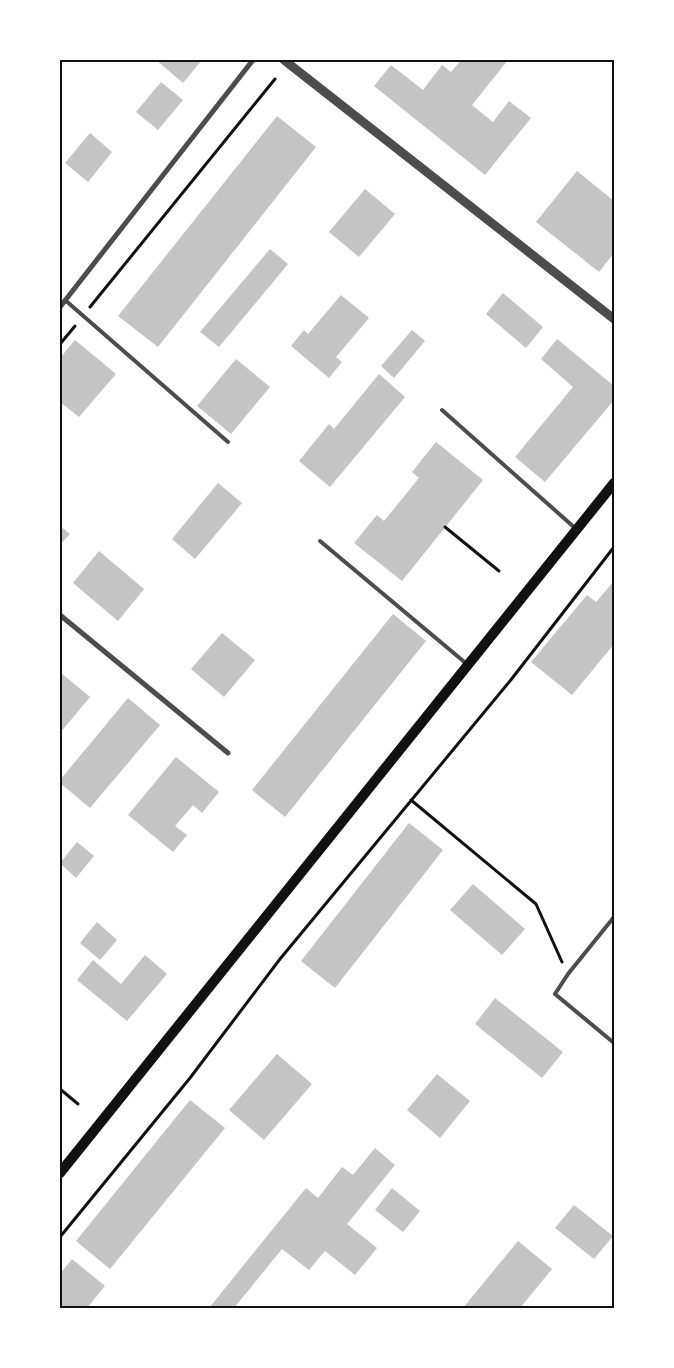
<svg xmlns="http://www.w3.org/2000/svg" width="674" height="1368" font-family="'Source Sans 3',sans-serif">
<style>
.building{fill:#c4c4c4}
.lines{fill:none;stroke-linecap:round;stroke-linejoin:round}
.path{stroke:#111;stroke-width:3}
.service{stroke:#4c4c4c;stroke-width:4}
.minor{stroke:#4c4c4c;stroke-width:5}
.tertiary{stroke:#4c4c4c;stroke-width:9}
.secondary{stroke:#111;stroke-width:10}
.neatline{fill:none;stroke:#111;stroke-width:2}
</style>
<rect width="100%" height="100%" fill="#fff"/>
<g class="building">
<path d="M156 60H202L183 83Z"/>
<path d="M461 60H508L472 105 493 122 509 101 531 118 485 175 374 86 391 65 423 90 442 65 451 72Z"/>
<path d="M161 82 183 100 158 130 136 112Z"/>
<path d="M277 116 316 147 158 347 118 316Z"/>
<path d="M90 133 112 152 88 182 65 163Z"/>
<path d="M577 171 614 201V253L599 272 536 222Z"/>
<path d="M365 189 395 214 359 257 329 232Z"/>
<path d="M270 249 288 264 219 347 200 332Z"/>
<path d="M503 293 543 327 526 348 486 314Z"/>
<path d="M341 295 369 318 336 357 342 362 329 378 291 346 304 330 308 334Z"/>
<path d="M412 330 425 341 394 378 381 366Z"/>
<path d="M557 339 614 386V400L545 482 515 457 573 387 541 359Z"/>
<path d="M75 340 116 374 79 417 60 402V358Z"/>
<path d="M236 359 270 387 231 434 197 406Z"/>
<path d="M379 374 405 397 330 487 299 461 329 424 334 429Z"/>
<path d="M436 442 483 480 402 581 354 543 377 515 384 521 419 478 412 472Z"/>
<path d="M218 483 242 503 195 559 172 539Z"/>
<path d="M60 526 70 534 60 545Z"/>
<path d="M99 551 144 589 118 621 73 583Z"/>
<path d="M614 581V644L572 695 531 662 587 595 596 602Z"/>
<path d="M393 614 426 641 285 817 252 790Z"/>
<path d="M222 633 255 660 224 697 191 669Z"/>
<path d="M60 672 90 697 60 733Z"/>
<path d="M128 698 160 725 90 808 60 783V780Z"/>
<path d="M176 757 219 792 202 813 193 805 175 826 187 835 173 852 128 815Z"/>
<path d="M409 823 443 850 335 988 301 961Z"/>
<path d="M77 842 94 856 76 878 60 863Z"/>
<path d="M473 884 525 929 502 955 450 910Z"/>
<path d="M97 922 117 940 100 960 80 943Z"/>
<path d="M145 955 167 974 127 1021 77 980 93 960 121 984Z"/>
<path d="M495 998 563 1052 542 1078 475 1024Z"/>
<path d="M277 1054 312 1084 264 1140 229 1110Z"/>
<path d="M437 1074 470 1101 440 1138 407 1110Z"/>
<path d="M190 1100 225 1128 110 1269 76 1241Z"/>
<path d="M375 1148 395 1165 347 1224 377 1248 355 1275 325 1251 309 1270 282 1249 234 1308H209L306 1188 318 1198 342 1167 353 1175Z"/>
<path d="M392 1188 420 1211 403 1232 375 1210Z"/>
<path d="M574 1205 613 1236 594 1259 555 1228Z"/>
<path d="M518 1241 552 1269 520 1308H463Z"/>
<path d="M72 1259 105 1286 87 1308H60V1274Z"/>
</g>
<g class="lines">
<g class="path">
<path d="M90 307 275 79"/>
<path d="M60 344 75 326"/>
<path d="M445 527 499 571"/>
<path d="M411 800 536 904 562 962"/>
<path d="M60 1089 78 1104"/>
<path d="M60 1237 190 1078 280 959 510 681 614 547"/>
</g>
<g class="service">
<path d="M65 300 228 442"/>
<path d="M442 410 575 528"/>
<path d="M320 541 468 665"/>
<path d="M614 917 568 974 555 994 614 1043"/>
</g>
<g class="minor">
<path d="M60 307 253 60"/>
<path d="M60 615 228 753"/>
</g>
<path class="tertiary" d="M284 60 614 319"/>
<path class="secondary" d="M60 1173 614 483"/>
</g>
<rect width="674" height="1368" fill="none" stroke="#ffffff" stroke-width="122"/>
<rect x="61" y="61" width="552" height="1246" class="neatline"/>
</svg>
